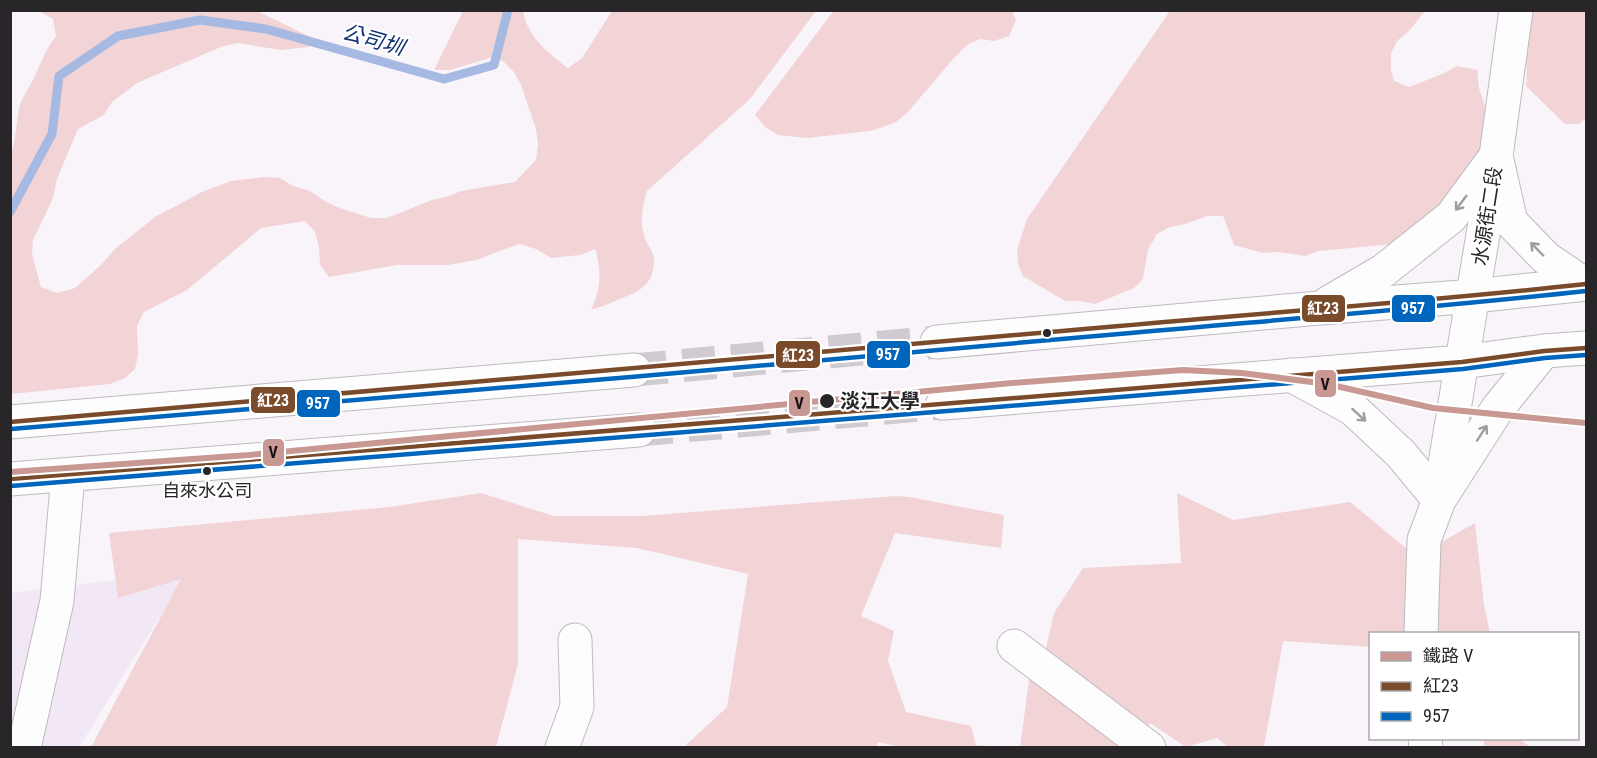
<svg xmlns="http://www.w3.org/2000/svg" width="1597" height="758" font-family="'Roboto Condensed','Noto Sans TC',sans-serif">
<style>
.built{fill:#f2e7f4}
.green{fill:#f2d4d7}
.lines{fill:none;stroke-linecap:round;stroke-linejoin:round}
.stream{stroke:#a5b9e2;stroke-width:9}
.primary-tunnel{stroke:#cfcbd0;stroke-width:33;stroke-dasharray:33 16;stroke-linecap:butt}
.street-casing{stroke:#bebabf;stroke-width:35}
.primary-casing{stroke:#bebabf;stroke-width:35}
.street{stroke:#fefdfe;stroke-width:33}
.primary{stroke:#fefdfe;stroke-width:33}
.bus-1-casing{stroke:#fff;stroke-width:9}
.bus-2-casing{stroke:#fff;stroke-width:9}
.bus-1{stroke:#7a4b2a;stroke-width:4.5}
.bus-2{stroke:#0065bd;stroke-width:4.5}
.rail-1-casing{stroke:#fff;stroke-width:10}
.rail-1{stroke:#c99892;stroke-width:6}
.oneway{stroke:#9e9c9f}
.bus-dot{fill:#29262a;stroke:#fff;stroke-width:2}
.labels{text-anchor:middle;stroke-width:4.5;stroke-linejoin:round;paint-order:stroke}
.bus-label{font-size:18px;fill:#29262a;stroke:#fff}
.street-label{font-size:20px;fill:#29262a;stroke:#fff}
.stop-label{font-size:20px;font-weight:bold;fill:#29262a;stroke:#fff;text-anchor:start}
.water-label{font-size:21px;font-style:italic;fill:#103173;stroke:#fff}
.line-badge{stroke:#fff;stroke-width:2}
.badge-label{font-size:16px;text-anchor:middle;font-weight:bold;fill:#fff}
.pale-badge-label{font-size:16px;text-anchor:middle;font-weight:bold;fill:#111}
</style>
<rect width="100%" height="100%" fill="#f9f4fa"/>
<path class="built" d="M188 571 79 747H11L10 593Z"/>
<g class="green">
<path d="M235 10 259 12 321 42 308 47 281 50 237 43 221 47 137 83 112 102 104 115 78 129 57 179 53 198 33 240 32 254 41 287 57 293 75 288 102 264 115 249 155 217 202 192 231 181 263 177 280 178 293 186 310 191 323 200 337 207 371 218H387L432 200 446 197 461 191 515 182 536 160 538 144 536 129 521 85 514 72 503 61 490 58 450 70H434L463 11H523C527 36 548 53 568 68L582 58 612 11H816L750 99 647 191C642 208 639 224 646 241 649 247 653 252 654 258 655 283 642 290 622 298 611 303 602 307 591 310 601 289 602 271 595 249L580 255 551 258 536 249 519 244 476 260 448 265H397L329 277 320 265 319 247 315 232 305 221 261 228 187 290 144 312 137 326 138 355 135 369 125 378 110 384 11 394V155C16 139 16 124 19 108 22 97 29 88 34 78 41 62 46 49 56 36L53 19 39 11Z"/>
<path d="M836 10 1012 11 1016 20 1009 36 994 41 980 39 967 45 954 58 907 113 896 122 883 127 870 131 807 138 778 135 765 127 755 115 832 13Z"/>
<path d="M1170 11H1425L1409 31 1397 41 1391 53V69L1394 81 1409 87 1442 74 1457 66 1477 70 1479 88 1493 130 1489 145 1448 192 1438 209 1404 243 1319 251 1305 256 1277 252 1263 253 1234 245 1223 216H1208L1185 224 1170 227 1157 234 1148 249 1143 279 1134 288 1095 304 1080 301H1065L1023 276 1018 264 1017 250 1027 219Z"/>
<path d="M1508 11H1586V118L1579 124H1565L1526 86 1527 69Z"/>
<path d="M481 493 554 516H642L896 496 909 497 1004 515 1001 548 895 533 861 616 894 631 888 661 906 712 971 726 976 745 999 747 905 748 878 742 876 748 684 747 727 707 748 574 637 548 518 539V664L496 747H91L181 579 118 598 109 533 389 507Z"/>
<path d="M1177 493 1233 520 1350 502 1407 549 1436 545 1475 523 1484 605 1490 633 1370 634V647L1283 641 1264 747H1228L1217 738 1186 747 1150 723 1138 747 1020 748 1030 672 1046 648 1054 613 1083 568 1181 563Z"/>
<path d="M1483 739H1520L1530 747H1485Z"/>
</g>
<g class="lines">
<path class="stream" d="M10 212 52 134 59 76 118 36 200 20 266 29 444 79 494 65 508 10"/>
<g class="primary-tunnel">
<path d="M634 370 937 342"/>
<path d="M639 430 943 403"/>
</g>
<g class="street-casing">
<g id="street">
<path d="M1421 634 1424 540 1439 500 1496 156 1516 10"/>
<path d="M1014 646 1149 748"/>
<path d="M1425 738 1426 748"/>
<path d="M24 748 57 601 68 475"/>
<path d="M562 748 577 707 575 640"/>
</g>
</g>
<g class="primary-casing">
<g id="primary">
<path d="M1496 156 1511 222 1546 258 1584 284"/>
<path d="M1328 303 1383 271 1451 217 1496 156"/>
<path d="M937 342 1320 308 1474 296 1586 284"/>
<path d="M1291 375 1353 409 1401 454 1439 500 1498 408 1544 351"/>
<path d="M943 403 1462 362 1544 351 1586 348"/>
<path d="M10 422 634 370"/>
<path d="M10 479 639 430"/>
</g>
</g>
<use href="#street" class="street"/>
<use href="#primary" class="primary"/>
<g class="bus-1-casing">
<g id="bus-1">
<path d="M10 422C380 391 750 360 1119 326 1275 312 1431 301 1586 284"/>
<path d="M10 479C494 441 978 400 1462 362L1544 351 1586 348"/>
</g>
</g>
<g class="bus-2-casing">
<g id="bus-2">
<path d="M11 429C380 399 750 367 1119 334 1275 320 1431 308 1586 291"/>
<path d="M11 486C495 449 979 408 1463 369L1545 358 1586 355"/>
</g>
</g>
<use href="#bus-1" class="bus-1"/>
<use href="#bus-2" class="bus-2"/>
<g class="rail-1-casing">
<path id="rail-1" d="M10 472 249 455 1012 383 1183 370 1242 373 1327 384 1433 408 1586 423"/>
</g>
<use href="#rail-1" class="rail-1"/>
</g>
<defs><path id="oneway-shaft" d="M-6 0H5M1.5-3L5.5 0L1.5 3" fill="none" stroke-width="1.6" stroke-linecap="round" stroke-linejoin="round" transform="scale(1.5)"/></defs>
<g class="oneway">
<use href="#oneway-shaft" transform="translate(1461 203) rotate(127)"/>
<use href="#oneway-shaft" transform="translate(1537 249) rotate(-134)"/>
<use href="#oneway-shaft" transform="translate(1359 415) rotate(42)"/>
<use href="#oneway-shaft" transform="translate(1482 433) rotate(-57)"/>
</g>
<g class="bus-dot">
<circle cx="1047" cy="333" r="5"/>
<circle cx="827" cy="401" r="8"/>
<circle cx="207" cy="471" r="5"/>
</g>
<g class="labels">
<g class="bus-label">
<text x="207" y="497">自來水公司</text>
</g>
<g class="street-label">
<text transform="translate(1487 216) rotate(-81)" y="7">水源街二段</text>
</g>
<g class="stop-label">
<text x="840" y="408">淡江大學</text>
</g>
<g class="water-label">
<text transform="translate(373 40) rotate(16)" y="7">公司圳</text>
</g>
</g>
<g class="line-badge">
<rect x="1391" y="294" width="45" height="29" rx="6" fill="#0065bd"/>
<rect x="1301" y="294" width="45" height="29" rx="6" fill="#7a4b2a"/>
<rect x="866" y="340" width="45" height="29" rx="6" fill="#0065bd"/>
<rect x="775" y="340" width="46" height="29" rx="6" fill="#7a4b2a"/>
<rect x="1314" y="369" width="23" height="29" rx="6" fill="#c99892"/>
<rect x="250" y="386" width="46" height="28" rx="6" fill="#7a4b2a"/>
<rect x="788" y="389" width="23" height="28" rx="6" fill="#c99892"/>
<rect x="296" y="389" width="45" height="29" rx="6" fill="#0065bd"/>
<rect x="262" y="438" width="23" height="29" rx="6" fill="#c99892"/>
</g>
<g class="badge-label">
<text x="1413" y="314">957</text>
<text x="1323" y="314">紅23</text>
<text x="888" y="360">957</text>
<text x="798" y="361">紅23</text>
<text x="273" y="406">紅23</text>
<text x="318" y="409">957</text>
</g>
<g class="pale-badge-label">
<text x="1325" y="390">V</text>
<text x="799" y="409">V</text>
<text x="273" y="458">V</text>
</g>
<rect width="1597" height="758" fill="none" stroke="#29262a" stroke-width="24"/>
<rect x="1369" y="632" width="210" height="108" fill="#ffffff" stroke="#a9a8aa" stroke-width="1.5"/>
<rect x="1381" y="652" width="30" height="9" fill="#c99892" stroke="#a9a8aa" stroke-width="1.5"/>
<text x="1423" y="662" font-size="18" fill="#29262a">鐵路 V</text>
<rect x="1381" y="682" width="30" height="9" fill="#7a4b2a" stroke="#a9a8aa" stroke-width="1.5"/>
<text x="1423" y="692" font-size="18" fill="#29262a">紅23</text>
<rect x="1381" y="712" width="30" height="9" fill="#0065bd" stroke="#a9a8aa" stroke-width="1.5"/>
<text x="1423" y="722" font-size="18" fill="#29262a">957</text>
</svg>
